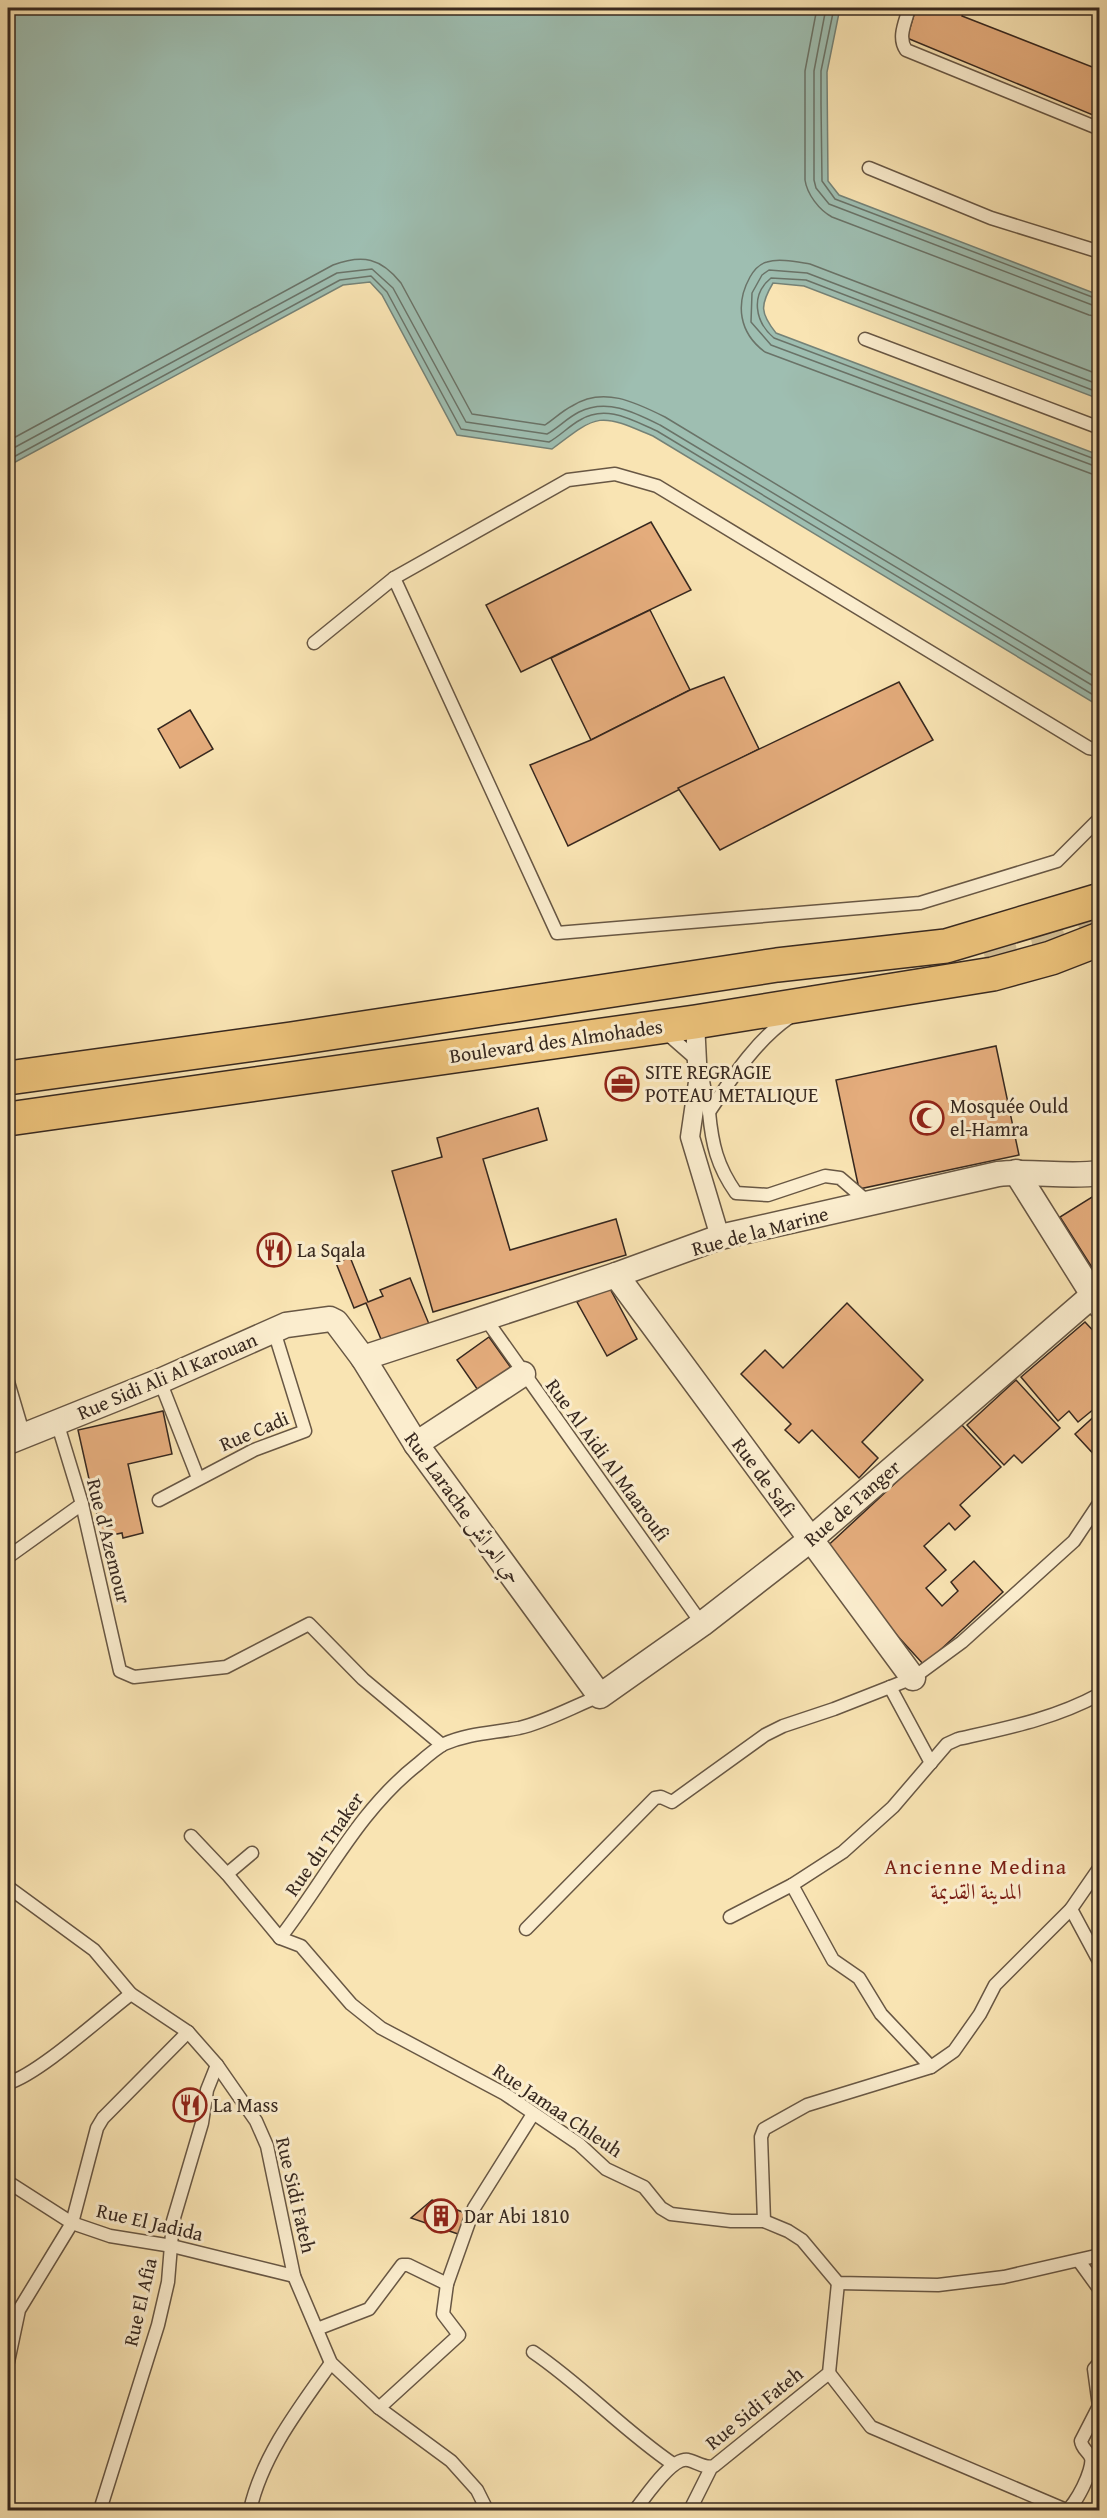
<svg xmlns="http://www.w3.org/2000/svg" width="1107" height="2518" font-family="'Gentium Book Plus',Amiri,serif">
<style>
.water{fill:#9ebeb1;stroke:#758277;stroke-width:1.5}
.lines{fill:none;stroke-linecap:round;stroke-linejoin:round}
.shore{stroke:#6a7368;stroke-width:1.5}
.building{fill:#e4ac7c;stroke:#37281f;stroke-width:1.5}
.trunk-tunnel{stroke:#d2be95;stroke-width:33;stroke-dasharray:33 16;stroke-linecap:butt}
.service-casing{stroke:#685744;stroke-width:15}
.pedestrian-casing{stroke:#685744;stroke-width:21}
.minor-casing{stroke:#685744;stroke-width:27}
.primary-casing{stroke:#37281f;stroke-width:36}
.service{stroke:#fbedce;stroke-width:12}
.pedestrian{stroke:#fbedce;stroke-width:18}
.minor{stroke:#fbedce;stroke-width:24}
.primary{stroke:#ecc27a;stroke-width:33}
.labels{text-anchor:middle;stroke-width:6;stroke-linejoin:round;paint-order:stroke}
.street-label{font-size:20px;fill:#37281f;stroke:#fbedce}
.poi-label{font-size:20px;fill:#37281f;stroke:#fbedce;text-anchor:start}
.quarter-label{font-size:22px;letter-spacing:1.5px;fill:#7a1f14;stroke:#fbedce}
</style>
<rect width="100%" height="100%" fill="#f9e4b3"/>
<filter id="stains"><feTurbulence type="fractalNoise" baseFrequency=".00333" numOctaves="4"/><feColorMatrix values="0 0 0 0 .2 0 0 0 0 .09 0 0 0 0 .02 0 0 0 .5 -.17"/></filter>
<radialGradient id="worn" r=".72"><stop offset=".6" stop-color="#630" stop-opacity="0"/><stop offset="1" stop-color="#630" stop-opacity=".3"/></radialGradient>
<path class="water" d="M8 8H840L827 72 828 181 839 195 1099 295V399L804 286 773 283C760 305 760 313 776 333L1099 455V706L653 436C599 413 599 413 552 449L457 435 382 295 370 282 343 285 8 466Z"/>
<g class="lines">
<g class="shore">
<path d="M817 8 805 71V180C807 194 819 210 832 217L1089 315 1100 317"/>
<path d="M826 8 814 71V180L816 188 829 204 1100 308"/>
<path d="M834 8 821 71V104L822 181 835 199 1100 300"/>
<path d="M1100 375 810 264C797 262 779 258 767 262 759 264 754 270 750 277 735 304 739 333 765 352L1100 477"/>
<path d="M1100 385 807 273 769 270 762 275 752 293 751 322 771 345 1100 468"/>
<path d="M1100 393 806 280 771 278C750 295 755 322 774 338L1100 461"/>
<path d="M8 441 333 265C363 254 381 258 401 283L472 414 545 425C554 419 562 411 572 406 603 386 635 402 665 417L1100 680"/>
<path d="M8 451 337 273 372 269 393 288 466 422 547 434C558 428 567 418 579 412 607 398 634 412 660 425L1100 690"/>
<path d="M8 460 340 280 371 276 387 292 461 429 549 442C560 436 569 426 580 420 606 404 632 420 657 431L1100 699"/>
</g>
</g>
<g class="building">
<path d="M916 8H964L962 16 1100 70V118L907 38Z"/>
<path d="M651 522 691 590 521 672 486 605Z"/>
<path d="M650 610 690 690 591 740 551 658Z"/>
<path d="M724 677 759 749 568 846 530 765 591 740 690 690Z"/>
<path d="M899 682 933 740 720 850 678 788Z"/>
<path d="M190 710 213 749 180 768 158 729Z"/>
<path d="M996 1046 1019 1155 859 1189 836 1080Z"/>
<path d="M538 1108 547 1140 483 1159 510 1250 616 1219 626 1255 433 1312 392 1171 442 1157 437 1138Z"/>
<path d="M1100 1192V1280L1060 1217Z"/>
<path d="M350 1257 368 1302 383 1296 380 1290 410 1278 429 1324 383 1344 366 1303 354 1308 336 1263Z"/>
<path d="M608 1285 637 1339 607 1356 577 1302Z"/>
<path d="M847 1303 923 1380 862 1442 878 1458 859 1478 812 1430 799 1443 785 1430 791 1424 741 1374 765 1350 783 1368Z"/>
<path d="M1085 1322 1100 1338V1404L1078 1422 1069 1411 1058 1421 1021 1377Z"/>
<path d="M489 1337 514 1372 482 1396 457 1360Z"/>
<path d="M1016 1380 1060 1428 1022 1463 1014 1455 1004 1465 967 1425Z"/>
<path d="M163 1411 172 1454 128 1464 143 1533 123 1538 122 1533 102 1537 78 1430Z"/>
<path d="M1100 1411V1461L1075 1434Z"/>
<path d="M960 1423 1001 1467 960 1505 970 1516 955 1530 949 1523 924 1546 946 1570 926 1588 942 1606 958 1591 951 1582 974 1561 1003 1592 924 1665 821 1552Z"/>
<path d="M432 2200 470 2215 461 2235 411 2218Z"/>
</g>
<g class="lines">
<path class="trunk-tunnel" d="M983 949 1034 938 1094 916"/>
<g class="service-casing">
<g id="service">
<path d="M909 8C906 21 897 37 906 50L1100 129"/>
<path d="M869 168 991 218 1100 252"/>
<path d="M865 339 1100 428"/>
<path d="M394 578 557 933 920 903 1057 861 1100 818"/>
<path d="M314 643 394 578 568 480 615 474 657 486 1089 748 1100 750"/>
<path d="M664 1031 696 1059"/>
<path d="M702 1076 709 1112C732 1078 756 1040 790 1017"/>
<path d="M709 1112C712 1144 717 1166 736 1193L768 1195 825 1176 840 1178 869 1203"/>
<path d="M485 1318 702 1624"/>
<path d="M160 1381 198 1478"/>
<path d="M8 1382 24 1436"/>
<path d="M57 1422 82 1504 120 1671 134 1677 226 1667 309 1624 363 1679 442 1745"/>
<path d="M159 1500 254 1450 305 1431 274 1331"/>
<path d="M8 1557 82 1504"/>
<path d="M890 1687 931 1763"/>
<path d="M191 1836 227 1874 280 1938 301 1946 351 2004 381 2028 505 2094 579 2144 606 2169 644 2187 661 2208 671 2214 731 2221H764L788 2231 802 2240 838 2283 938 2285 1004 2277 1100 2255"/>
<path d="M227 1874 252 1853"/>
<path d="M792 1885 833 1960 859 1978 881 2014 931 2067"/>
<path d="M8 1887 94 1950 131 1994 188 2032 217 2065 256 2121 267 2146 294 2276 331 2363 379 2408 451 2461 477 2490 487 2510"/>
<path d="M1071 1909 1100 1963"/>
<path d="M730 1917 792 1885 843 1852 893 1807 947 1744 958 1739C1007 1728 1054 1719 1100 1694"/>
<path d="M526 1929 655 1798 661 1797 672 1802 765 1735 783 1726 834 1709 913 1678 962 1642 1074 1541 1100 1502"/>
<path d="M280 1938C326 1879 358 1811 418 1764 426 1757 435 1749 444 1744 469 1733 493 1733 519 1728 546 1722 574 1706 600 1696"/>
<path d="M8 2083C39 2074 102 2016 131 1994"/>
<path d="M8 2182 72 2223 110 2236 172 2246 294 2276"/>
<path d="M764 2221 761 2137 764 2129 807 2105 931 2067 954 2051 980 2014 995 1985 1071 1909 1100 1867"/>
<path d="M1079 2261 1100 2290"/>
<path d="M317 2329 369 2309 402 2265H408L447 2284"/>
<path d="M533 2352C583 2386 623 2430 673 2464"/>
<path d="M8 2362 19 2310 72 2223 97 2128 103 2118 188 2032"/>
<path d="M829 2373 871 2427 1066 2510C1075 2507 1094 2469 1091 2458 1089 2452 1082 2449 1081 2441L1099 2406 1094 2369 1100 2362"/>
<path d="M379 2408 459 2335 443 2314 447 2284 474 2208 533 2114"/>
<path d="M100 2510 158 2325 168 2282 173 2221 202 2123 207 2090 217 2065"/>
<path d="M250 2510C262 2456 299 2408 331 2363"/>
<path d="M635 2510C645 2498 671 2457 688 2460 697 2462 705 2469 714 2466L829 2373 838 2283"/>
<path d="M690 2510 711 2468"/>
</g>
</g>
<g class="pedestrian-casing">
<path id="pedestrian" d="M695 1022 698 1082 690 1137 720 1237"/>
</g>
<g class="minor-casing">
<g id="minor">
<path d="M1016 1172 1100 1306"/>
<path d="M616 1275 913 1678"/>
<path d="M363 1358 616 1275 720 1237 998 1174C1032 1170 1065 1178 1100 1173"/>
<path d="M8 1442 160 1381 286 1325 330 1319 336 1322 363 1358 416 1444 600 1696 702 1624 810 1540 1093 1295"/>
<path d="M416 1444 523 1374"/>
</g>
</g>
<g class="primary-casing">
<g id="primary">
<path d="M8 1078 291 1039 777 965 946 946 1100 900"/>
<path d="M8 1119 695 1022 993 974 1051 958 1100 939"/>
</g>
</g>
<use href="#service" class="service"/>
<use href="#pedestrian" class="pedestrian"/>
<use href="#minor" class="minor"/>
<use href="#primary" class="primary"/>
</g>
<defs>
<g id="office-ring" transform="scale(1.725)"><circle r="9.5" fill="#fbedce" stroke="#8f2418" stroke-width="1.5"/><path d="M-6-3h4V-5.5h4V-3h4V5H-6ZM-1-4.5V-3h2v-1.5ZM-6 0V1H6V0Z" fill="#8f2418"/></g>
<g id="mosque-ring" transform="scale(1.725)"><circle r="9.5" fill="#fbedce" stroke="#8f2418" stroke-width="1.5"/><path d="M3.5-4.9A6 6 0 1 0 3.5 4.9A5 5 0 1 1 3.5-4.9Z" fill="#8f2418"/></g>
<g id="restaurant-ring" transform="scale(1.725)"><circle r="9.5" fill="#fbedce" stroke="#8f2418" stroke-width="1.5"/><path d="M-5-6h1v4h1v-4h1v4h1v-4h1v5L-1.5 .5V6h-2V.5L-5-1ZM5-6V6H3V1.5H1.5Q1.5-4 5-6Z" fill="#8f2418"/></g>
<g id="building-ring" transform="scale(1.725)"><circle r="9.5" fill="#fbedce" stroke="#8f2418" stroke-width="1.5"/><path d="M-4-6H4V6H1V3H-1V6H-4ZM-2.5-4.3h1.7v1.8h-1.7ZM.8-4.3h1.7v1.8H.8ZM-2.5-1h1.7V.8h-1.7ZM.8-1h1.7V.8H.8Z" fill="#8f2418"/></g>
</defs>
<g fill-rule="evenodd">
<use href="#office-ring" x="622" y="1084"/>
<use href="#mosque-ring" x="927" y="1118"/>
<use href="#restaurant-ring" x="274" y="1250"/>
<use href="#restaurant-ring" x="190" y="2105"/>
<use href="#building-ring" x="441" y="2216"/>
</g>
<g class="labels">
<g class="street-label">
<text transform="translate(556 1041) rotate(-8)" y="7">Boulevard des Almohades</text>
<text transform="translate(760 1231) rotate(-15)" y="7">Rue de la Marine</text>
<text transform="translate(167 1376) rotate(-23)" y="7">Rue Sidi Ali Al Karouan</text>
<text transform="translate(254 1431) rotate(-23)" y="7">Rue Cadi</text>
<text transform="translate(608 1460) rotate(54)" y="7">Rue Al Aidi Al Maaroufi</text>
<text transform="translate(764 1477) rotate(54)" y="7">Rue de Safi</text>
<text transform="translate(852 1503) rotate(-41)" y="7">Rue de Tanger</text>
<text transform="translate(463 1508) rotate(54)" y="7">Rue Larache حي العرائش</text>
<text transform="translate(109 1541) rotate(76)" y="7">Rue d'Azemour</text>
<text transform="translate(324 1844) rotate(-55)" y="7">Rue du Tnaker</text>
<text transform="translate(558 2110) rotate(34)" y="7">Rue Jamaa Chleuh</text>
<text transform="translate(296 2195) rotate(77)" y="7">Rue Sidi Fateh</text>
<text transform="translate(150 2222) rotate(13)" y="7">Rue El Jadida</text>
<text transform="translate(140 2302) rotate(-77)" y="7">Rue El Afia</text>
<text transform="translate(754 2408) rotate(-39)" y="7">Rue Sidi Fateh</text>
</g>
<g class="poi-label">
<text x="645" y="1079">SITE REGRAGIE<tspan x="645" dy="23">POTEAU METALIQUE</tspan></text>
<text x="950" y="1113">Mosquée Ould<tspan x="950" dy="23">el-Hamra</tspan></text>
<text x="297" y="1257">La Sqala</text>
<text x="213" y="2112">La Mass</text>
<text x="464" y="2223">Dar Abi 1810</text>
</g>
<g class="quarter-label">
<text x="976" y="1874">Ancienne Medina<tspan x="976" dy="25">المدينة القديمة</tspan></text>
</g>
</g>
<rect width="1107" height="2518" fill="none" stroke="#f9e4b3" stroke-width="30"/>
<rect x="9" y="9" width="1089" height="2500" fill="none" stroke="#37281f" stroke-width="3"/>
<rect x="15" y="15" width="1077" height="2488" fill="none" stroke="#37281f" stroke-width="1.5"/>
<rect width="100%" height="100%" filter="url(#stains)"/>
<rect width="100%" height="100%" fill="url(#worn)"/>
</svg>
